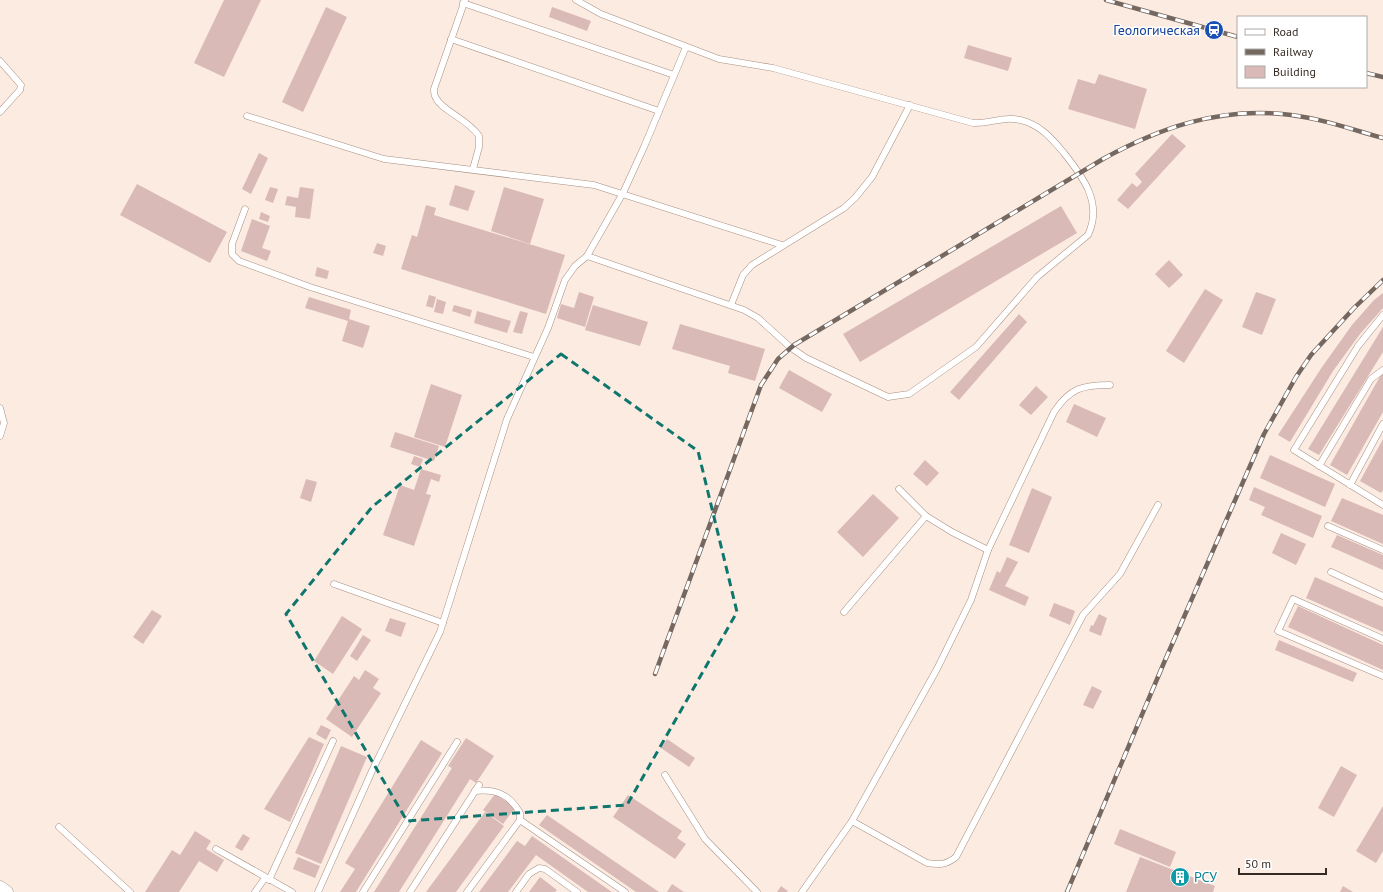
<svg xmlns="http://www.w3.org/2000/svg" width="1383" height="892" font-family="'PT Sans',sans-serif">
<style>
.building{fill:#dabab7}
.lines{fill:none;stroke-linecap:round;stroke-linejoin:round}
.service-casing{stroke:#a88f80;stroke-width:7}
.minor-casing{stroke:#a88f80;stroke-width:13}
.service{stroke:#fff;stroke-width:6}
.minor{stroke:#fff;stroke-width:12}
.rail-casing{stroke:#746861;stroke-width:4.5}
.rail{stroke:#fff;stroke-width:3;stroke-dasharray:9;stroke-linecap:butt}
.marked{fill:none;stroke:#0f766e;stroke-width:3;stroke-dasharray:8 5;stroke-linejoin:round}
.labels{text-anchor:middle;stroke-width:3;stroke-linejoin:round;paint-order:stroke}
.transit-label{font-size:14px;fill:#164399;stroke:#fff;text-anchor:end}
.culture-label{font-size:14px;fill:#0d838f;stroke:#fff;text-anchor:start}
</style>
<rect width="100%" height="100%" fill="#fcebe1"/>
<g class="building">
<path d="M224 0H261L224 77 194 63Z"/>
<path d="M326 7 347 17 303 112 282 102Z"/>
<path d="M552 7 591 21 587 31 549 17Z"/>
<path d="M968 45 1012 58 1008 71 964 58Z"/>
<path d="M1099 74 1147 89 1135 129 1068 109 1078 79 1095 84Z"/>
<path d="M1172 134 1186 146 1128 209 1117 200 1132 183 1137 187 1142 182 1135 174Z"/>
<path d="M259 153 268 158 251 194 242 189Z"/>
<path d="M137 184 227 232 210 263 120 215Z"/>
<path d="M455 185 475 191 468 211 449 205Z"/>
<path d="M270 187 278 189 273 203 265 200Z"/>
<path d="M300 187 314 189 310 219 295 217 296 207 285 205 287 196 298 198Z"/>
<path d="M504 187 544 199 530 244 491 231Z"/>
<path d="M426 205 436 208 434 215 565 255 546 314 401 269 412 235 417 237Z"/>
<path d="M1061 206 1077 233 860 362 843 334Z"/>
<path d="M261 212 270 216 268 222 259 219Z"/>
<path d="M252 219 270 226 262 248 271 251 267 261 241 251Z"/>
<path d="M377 243 386 246 383 256 373 253Z"/>
<path d="M1169 260 1183 275 1169 288 1155 274Z"/>
<path d="M317 267 329 271 327 279 315 276Z"/>
<path d="M1205 289 1223 300 1184 363 1166 351Z"/>
<path d="M579 292 594 297 585 327 557 318 561 304 574 308Z"/>
<path d="M1256 292 1276 299 1262 335 1242 327Z"/>
<path d="M1383 293V308L1360 334 1333 371 1290 442 1278 435 1322 367 1352 325 1374 300Z"/>
<path d="M429 295 436 297 433 308 426 306Z"/>
<path d="M309 297 351 310 349 319 370 326 363 348 342 341 348 321 305 308Z"/>
<path d="M437 299 446 302 443 314 434 312Z"/>
<path d="M454 305 472 310 470 317 452 311Z"/>
<path d="M593 305 648 322 640 346 585 330Z"/>
<path d="M477 311 511 321 507 333 474 323Z"/>
<path d="M520 311 528 313 522 334 513 332Z"/>
<path d="M1019 314 1027 322 959 400 950 392Z"/>
<path d="M680 324 765 349 755 381 728 373 730 366 672 349Z"/>
<path d="M1383 327V352L1319 455 1308 449Z"/>
<path d="M789 370 832 394 822 412 779 388Z"/>
<path d="M1382 373 1383 374V412L1347 475 1330 465Z"/>
<path d="M431 384 462 395 445 447 414 437Z"/>
<path d="M1036 386 1048 397 1031 415 1019 405Z"/>
<path d="M1074 404 1106 418 1097 437 1066 422Z"/>
<path d="M395 432 439 446 434 461 390 447Z"/>
<path d="M1383 439V490L1381 493 1360 481Z"/>
<path d="M1270 455 1335 484 1325 507 1260 478Z"/>
<path d="M414 456 423 459 420 467 411 464Z"/>
<path d="M925 460 939 473 927 486 913 474Z"/>
<path d="M421 469 441 475 439 482 431 479 426 494 431 495 414 546 383 535 400 485 414 490Z"/>
<path d="M306 479 317 482 311 502 300 498Z"/>
<path d="M1254 487 1322 516 1313 538 1261 515 1265 507 1249 500Z"/>
<path d="M1032 488 1052 497 1029 553 1009 545Z"/>
<path d="M873 494 899 518 863 557 837 532Z"/>
<path d="M1342 498 1383 515V544L1331 521Z"/>
<path d="M1281 533 1306 544 1296 565 1272 553Z"/>
<path d="M1337 535 1383 555V570L1331 547Z"/>
<path d="M1007 557 1018 562 1005 586 1029 597 1025 606 989 590 997 571 1000 573Z"/>
<path d="M1315 577 1383 607V632L1306 598Z"/>
<path d="M1054 603 1075 611 1070 625 1049 616Z"/>
<path d="M1298 606 1383 645V670L1288 627Z"/>
<path d="M152 610 162 616 143 644 133 637Z"/>
<path d="M1099 614 1107 618 1101 636 1089 631 1091 625 1093 626Z"/>
<path d="M342 616 362 629 333 674 314 661Z"/>
<path d="M390 618 406 623 401 637 385 631Z"/>
<path d="M363 635 371 640 357 661 350 656Z"/>
<path d="M1279 640 1357 673 1353 682 1275 650Z"/>
<path d="M365 670 379 679 373 688 381 693 352 737 326 719 354 676 359 680Z"/>
<path d="M1092 686 1102 691 1093 709 1083 705Z"/>
<path d="M321 725 331 730 326 740 316 734Z"/>
<path d="M309 737 324 744 290 822 264 809Z"/>
<path d="M466 738 494 756 476 783 470 779 399 892H374L452 768 448 766Z"/>
<path d="M667 739 695 758 689 767 661 748Z"/>
<path d="M421 740 442 753 356 892H340L355 869 345 863Z"/>
<path d="M341 746 367 757 321 864 295 853Z"/>
<path d="M1341 766 1357 775 1334 817 1318 808Z"/>
<path d="M495 794 515 808 503 824 483 810Z"/>
<path d="M628 795 682 831 677 838 686 844 675 859 613 817Z"/>
<path d="M1383 806V851L1376 863 1356 851Z"/>
<path d="M485 812 504 826 456 892H426Z"/>
<path d="M547 815 659 892H636L539 825Z"/>
<path d="M1120 829 1176 852 1170 867 1114 844Z"/>
<path d="M195 831 211 841 206 849 224 860 217 872 199 861 179 892H145L172 850 180 855Z"/>
<path d="M243 834 250 838 242 851 235 847Z"/>
<path d="M532 836 612 892H588L536 855 508 892H479L517 841 525 846Z"/>
<path d="M298 857 320 866 315 878 293 869Z"/>
<path d="M1140 857 1215 886 1213 892H1126Z"/>
<path d="M540 877 557 890 555 892H529Z"/>
<path d="M672 884 684 892H667Z"/>
<path d="M781 886 788 891 787 892H777Z"/>
<path d="M1343 886 1353 892H1340Z"/>
</g>
<g class="lines">
<g class="service-casing">
<g id="service">
<path d="M465 0 434 89C434 91 434 96 436 98 442 111 468 119 479 136V147L473 169"/>
<path d="M576 0 601 14 719 59 773 68 973 123C993 124 1004 114 1027 122 1043 128 1053 140 1064 153 1083 177 1103 203 1088 235L1037 277 976 347 909 394 888 397 806 358 790 347 758 318 744 310 587 256"/>
<path d="M463 3 674 75"/>
<path d="M451 39 659 111"/>
<path d="M0 61 21 85 20 90 0 112"/>
<path d="M247 116 384 159 594 185 782 245"/>
<path d="M245 209 232 244V254L239 261 310 287 534 357"/>
<path d="M731 305 743 275 752 265 844 208 855 198 872 177 910 105"/>
<path d="M1383 315 1358 346 1294 450 1383 505"/>
<path d="M0 408 4 423 0 436"/>
<path d="M1319 466 1371 379 1383 370"/>
<path d="M1350 485 1383 424"/>
<path d="M899 489 926 516 952 532 988 550"/>
<path d="M1328 526 1383 550"/>
<path d="M1331 572 1383 596"/>
<path d="M334 584 443 623"/>
<path d="M844 612 926 516"/>
<path d="M1383 639 1293 599 1278 631 1383 676"/>
<path d="M665 775 705 839 757 892"/>
<path d="M520 820 625 892"/>
<path d="M852 821 927 863C939 865 946 865 956 857L1083 615 1120 574 1158 505"/>
<path d="M59 827 130 892"/>
<path d="M216 849 292 892"/>
<path d="M269 880 333 741"/>
<path d="M255 892 265 878"/>
<path d="M318 892 372 771 440 632 507 419 548 328 565 280 575 266 587 256 623 193 644 147 686 47"/>
<path d="M363 892 457 742"/>
<path d="M410 892 479 785"/>
<path d="M467 892 520 820V813C509 794 496 789 475 791"/>
<path d="M516 892 529 874 539 868 545 869 577 892"/>
<path d="M802 892 852 821 937 669 971 600 988 550 1054 412C1070 388 1082 385 1110 385"/>
</g>
</g>
<g class="minor-casing">
<path id="minor" d="M0 887 7 892"/>
</g>
<use href="#service" class="service"/>
<use href="#minor" class="minor"/>
<g class="rail-casing">
<g id="rail">
<path d="M1106 0 1238 37"/>
<path d="M1366 73 1383 77"/>
<path d="M655 674 761 385 778 359 794 345 1103 159C1159 128 1217 108 1282 114 1317 117 1350 129 1383 138"/>
<path d="M1067 892 1163 665 1264 434 1296 377 1311 355 1354 308 1383 280"/>
</g>
</g>
<use href="#rail" class="rail"/>
</g>
<path class="marked" d="M561 354 698 451 737 612 627 805 407 821 286 614 372 507Z"/>
<defs>
<g id="station-disc" transform="scale(1)"><circle r="9.5" fill="#1a4fb4" stroke="#fff"/><path d="M-3-6H3Q5-6 5-4V2Q5 4 3 4L4.5 6H3L1.5 4h-3L-3 6H-4.5L-3 4Q-5 4-5 2V-4Q-5-6-3-6ZM-3.5-4v3h7v-3ZM-3.5 1v1.5H-2V1ZM2 1v1.5H3.5V1Z" fill="#fff"/></g>
<g id="building-disc" transform="scale(1)"><circle r="9.5" fill="#0f9aa8" stroke="#fff"/><path d="M-4-6H4V6H1V3H-1V6H-4ZM-2.5-4.3h1.7v1.8h-1.7ZM.8-4.3h1.7v1.8H.8ZM-2.5-1h1.7V.8h-1.7ZM.8-1h1.7V.8H.8Z" fill="#fff"/></g>
</defs>
<g fill-rule="evenodd">
<use href="#station-disc" x="1214" y="30"/>
<use href="#building-disc" x="1180" y="877"/>
</g>
<g class="labels">
<g class="transit-label">
<text x="1200" y="35">Геологическая</text>
</g>
<g class="culture-label">
<text x="1194" y="882">РСУ</text>
</g>
</g>
<rect x="1237" y="16" width="130" height="72" fill="#ffffff" stroke="#aeaaa8"/>
<rect x="1245" y="29" width="20" height="6" fill="#ffffff" stroke="#aeaaa8"/>
<text x="1273" y="36" font-size="12" fill="#352b25">Road</text>
<rect x="1245" y="49" width="20" height="6" fill="#746861" stroke="#aeaaa8"/>
<text x="1273" y="56" font-size="12" fill="#352b25">Railway</text>
<rect x="1245" y="66" width="20" height="12" fill="#dabab7" stroke="#aeaaa8"/>
<text x="1273" y="76" font-size="12" fill="#352b25">Building</text>
<path d="M1239 868v6h87v-6" fill="none" stroke="#352b25" stroke-width="2"/>
<text x="1245" y="868" font-size="12" fill="#352b25" stroke="#ffffff" stroke-width="3" paint-order="stroke">50 m</text>
</svg>
